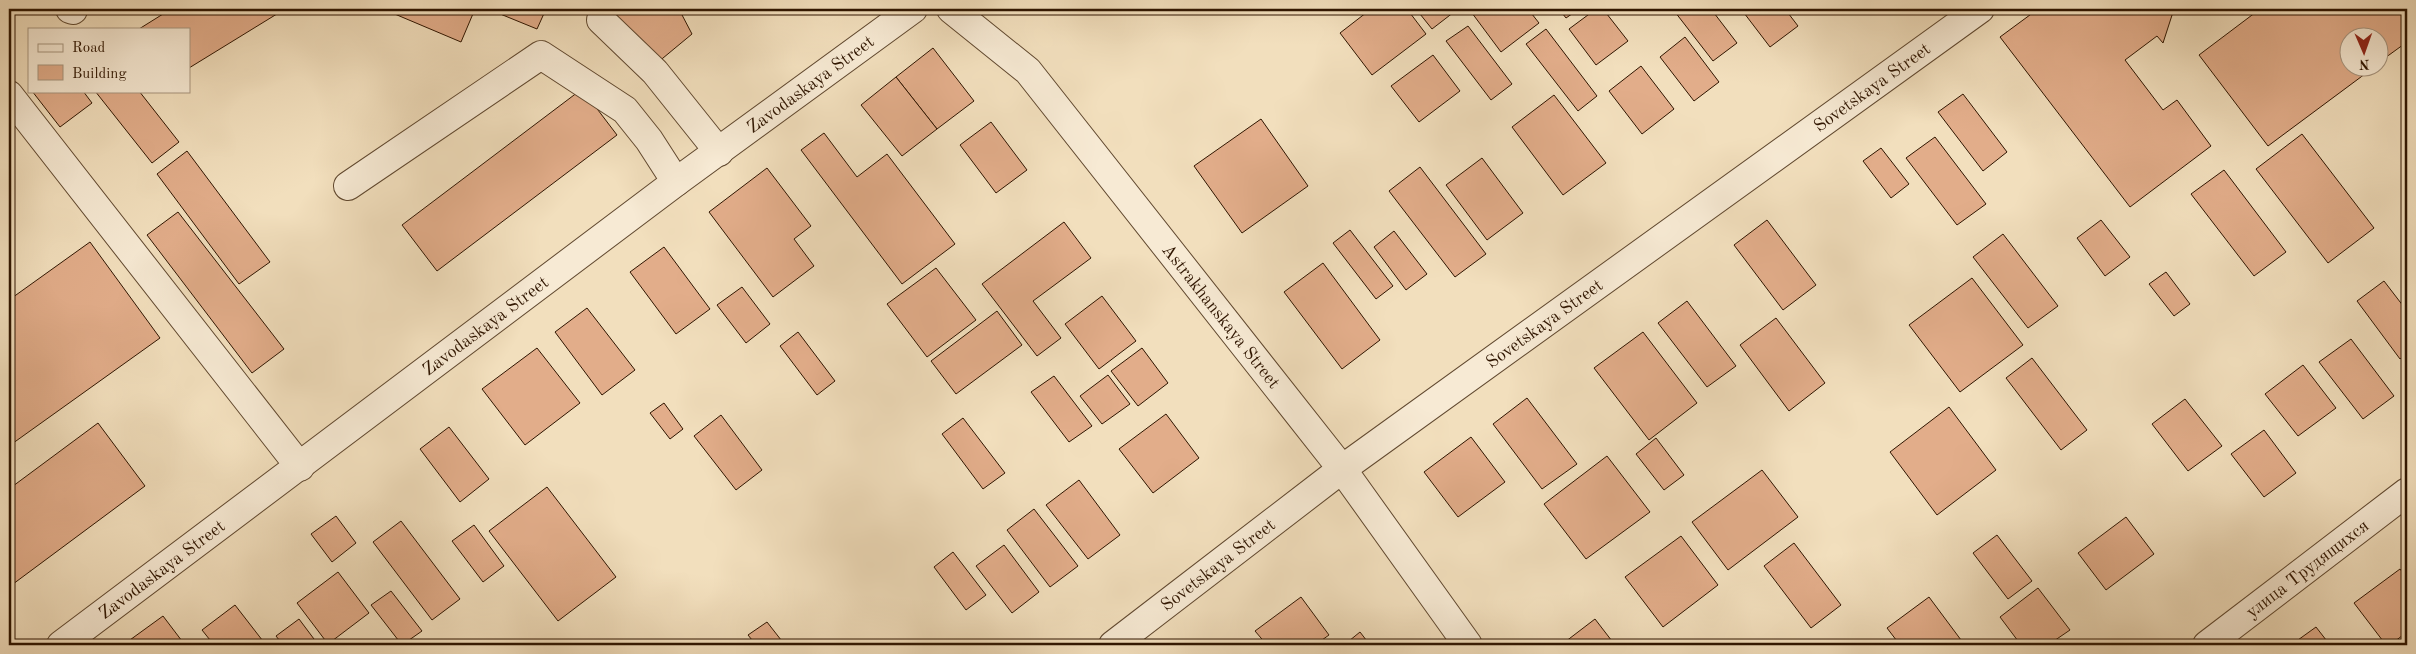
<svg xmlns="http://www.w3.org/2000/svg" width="2416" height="654" font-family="'Old Standard TT',serif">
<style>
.building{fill:#e2ad8a;stroke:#2f1500}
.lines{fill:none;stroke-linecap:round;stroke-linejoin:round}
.minor-casing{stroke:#60482f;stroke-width:30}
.minor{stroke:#f7ead4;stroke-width:28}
.labels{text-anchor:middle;stroke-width:5;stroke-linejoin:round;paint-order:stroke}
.street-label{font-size:18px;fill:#2f1500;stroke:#f7ead4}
</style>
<rect width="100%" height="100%" fill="#f2dfbd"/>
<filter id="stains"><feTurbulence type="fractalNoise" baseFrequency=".004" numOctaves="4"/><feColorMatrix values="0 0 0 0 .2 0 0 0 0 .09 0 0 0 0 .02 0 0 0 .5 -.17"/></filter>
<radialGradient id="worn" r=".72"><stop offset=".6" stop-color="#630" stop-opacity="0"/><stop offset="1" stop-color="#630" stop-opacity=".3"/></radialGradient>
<g class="building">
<path d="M171 9H285L189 68V29H139Z"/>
<path d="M391 9H475L461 42 390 12Z"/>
<path d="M488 9H546L537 29Z"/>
<path d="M601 9H682L681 13 692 34 657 63Z"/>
<path d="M1371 9H1407L1426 34 1372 75 1340 33Z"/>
<path d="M1416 9H1452L1454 12 1432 29Z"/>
<path d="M1469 9H1528L1539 23 1501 52Z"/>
<path d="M1559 9H1579L1566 18Z"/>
<path d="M1596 9H1603L1628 41 1596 65 1569 29Z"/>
<path d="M1679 9H1711L1737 43 1713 61 1675 12Z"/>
<path d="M1741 9H1785L1798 26 1770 47Z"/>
<path d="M2038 9H2174L2163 43 2157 36 2125 60 2163 110 2177 100 2211 146 2130 207 2000 37Z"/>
<path d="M2260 9H2407V42L2378 63V38H2348V68H2373L2268 146 2199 55Z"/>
<path d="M1468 26 1512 84 1491 100 1446 41Z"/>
<path d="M1546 29 1597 96 1578 111 1526 44Z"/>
<path d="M1685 37 1719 82 1694 101 1660 57Z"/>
<path d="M933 48 974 101 937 129 896 77Z"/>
<path d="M1433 55 1460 91 1419 122 1391 86Z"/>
<path d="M1641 66 1674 109 1642 134 1609 91Z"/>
<path d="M896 77 937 129 902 156 861 105Z"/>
<path d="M582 89 617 135 437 271 402 225Z"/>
<path d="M32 91H83L92 103 60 127Z"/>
<path d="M95 91H139L179 142 152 163Z"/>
<path d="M1963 94 2007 152 1983 171 1938 112Z"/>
<path d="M1554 95 1606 163 1563 195 1512 127Z"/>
<path d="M1261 119 1308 186 1242 233 1194 166Z"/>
<path d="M991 122 1027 170 996 193 960 145Z"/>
<path d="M824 133 857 177 887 154 955 244 902 284 801 150Z"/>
<path d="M2302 134 2374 228 2328 263 2256 169Z"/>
<path d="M1935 137 1986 204 1957 225 1906 158Z"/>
<path d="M1881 148 1909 184 1891 198 1863 161Z"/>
<path d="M187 151 270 262 239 284 157 174Z"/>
<path d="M1482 158 1523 213 1487 240 1446 185Z"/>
<path d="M1420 167 1486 254 1455 277 1389 191Z"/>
<path d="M767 168 811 226 794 239 814 266 773 297 709 212Z"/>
<path d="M2224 170 2286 252 2254 276 2191 194Z"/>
<path d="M178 212 284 349 252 373 147 235Z"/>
<path d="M1767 220 1816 285 1783 310 1734 245Z"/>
<path d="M2101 220 2130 257 2105 276 2077 238Z"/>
<path d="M1064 222 1091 258 1033 301 1061 338 1037 356 982 284Z"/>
<path d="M1350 230 1393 286 1376 299 1333 243Z"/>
<path d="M1394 231 1427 274 1406 290 1374 247Z"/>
<path d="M2003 234 2058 306 2028 328 1973 257Z"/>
<path d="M90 242 160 338 9 446V300Z"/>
<path d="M664 247 710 309 676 334 630 272Z"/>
<path d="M1323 263 1380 340 1342 369 1284 292Z"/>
<path d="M936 268 976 320 927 357 887 304Z"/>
<path d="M2166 272 2190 304 2174 316 2149 284Z"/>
<path d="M1972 278 2023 345 1960 392 1909 325Z"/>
<path d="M2384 281 2407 311V353L2400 359 2357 301Z"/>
<path d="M742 287 770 324 746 343 717 305Z"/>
<path d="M1102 296 1136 341 1099 369 1065 324Z"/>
<path d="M1687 301 1736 366 1707 387 1658 323Z"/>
<path d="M587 308 635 370 602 395 555 332Z"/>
<path d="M997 311 1022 345 956 394 931 361Z"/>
<path d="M1776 318 1825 383 1789 411 1740 345Z"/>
<path d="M798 332 835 381 817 395 780 346Z"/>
<path d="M1643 332 1697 403 1649 440 1594 368Z"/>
<path d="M2351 339 2394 396 2363 419 2319 362Z"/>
<path d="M537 348 580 403 525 445 482 389Z"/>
<path d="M1142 348 1168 383 1138 406 1111 371Z"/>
<path d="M2032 358 2087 430 2061 450 2006 378Z"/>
<path d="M2303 365 2336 408 2298 436 2265 394Z"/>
<path d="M1108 375 1130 404 1102 424 1080 396Z"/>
<path d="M1054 376 1092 426 1069 442 1031 392Z"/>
<path d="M1527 398 1577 464 1542 489 1493 424Z"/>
<path d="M2185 399 2222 446 2188 471 2152 424Z"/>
<path d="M664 403 683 429 670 439 650 413Z"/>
<path d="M1949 407 1996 470 1937 515 1890 452Z"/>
<path d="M1166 414 1199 458 1153 493 1119 449Z"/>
<path d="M721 415 762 470 736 490 694 436Z"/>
<path d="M963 418 1005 473 983 489 942 434Z"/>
<path d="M98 423 145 486 9 587V489Z"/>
<path d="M449 427 489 479 460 502 420 449Z"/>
<path d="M2264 430 2296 473 2264 497 2231 454Z"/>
<path d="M1471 437 1505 482 1458 517 1424 472Z"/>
<path d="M1656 438 1684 475 1664 490 1636 454Z"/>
<path d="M1607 456 1650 512 1586 559 1544 504Z"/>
<path d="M1762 470 1798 517 1728 570 1692 522Z"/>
<path d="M1079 480 1120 535 1088 559 1046 505Z"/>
<path d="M547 487 616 577 558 621 489 531Z"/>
<path d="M1034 509 1078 566 1050 587 1007 530Z"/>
<path d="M336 516 356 543 332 562 311 534Z"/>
<path d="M2126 517 2154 554 2106 590 2078 553Z"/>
<path d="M401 521 460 599 432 620 373 542Z"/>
<path d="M474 525 504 566 483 582 452 541Z"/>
<path d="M1997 535 2032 581 2008 599 1973 553Z"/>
<path d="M1681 536 1718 585 1663 627 1625 577Z"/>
<path d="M1794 543 1841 605 1811 628 1764 566Z"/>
<path d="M1004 545 1039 592 1012 613 976 566Z"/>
<path d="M953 552 986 595 966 610 934 567Z"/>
<path d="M2400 569 2407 578V632L2390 645H2386L2354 603Z"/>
<path d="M338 572 369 613 328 644 297 603Z"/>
<path d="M2038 588 2070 630 2048 645H2021L2000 617Z"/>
<path d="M391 591 422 631 402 645 371 605Z"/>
<path d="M1301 597 1329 635 1315 645H1267L1255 631Z"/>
<path d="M1929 597 1964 644 1962 645H1900L1887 628Z"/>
<path d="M235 605 266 645H214L202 630Z"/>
<path d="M163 616 185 645H123Z"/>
<path d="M299 619 314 639 307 645H283L276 636Z"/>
<path d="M1595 619 1615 645H1561Z"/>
<path d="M767 622 785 645H756L748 635Z"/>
<path d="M2316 627 2330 645H2291Z"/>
<path d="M1360 632 1370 645H1344Z"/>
</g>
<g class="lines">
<g class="minor-casing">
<g id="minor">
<path d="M70 9 73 10"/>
<path id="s1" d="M951 9 1028 71 1342 469 1468 645"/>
<path d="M601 20 655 72 719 152"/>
<path d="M9 95 300 467"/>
<path d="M348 186 541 55 625 110 649 140 676 182"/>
<path id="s2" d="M61 645 676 182 913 9"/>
<path id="s3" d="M1113 645 1342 469 1980 9"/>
<path id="s4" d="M2207 645 2407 492"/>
</g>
</g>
<use href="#minor" class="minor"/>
</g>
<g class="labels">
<g class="street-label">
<text dy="6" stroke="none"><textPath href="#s2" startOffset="936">Zavodaskaya Street</textPath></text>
<text dy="6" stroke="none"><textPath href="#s3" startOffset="942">Sovetskaya Street</textPath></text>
<text dy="6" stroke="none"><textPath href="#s1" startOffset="411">Astrakhanskaya Street</textPath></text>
<text dy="6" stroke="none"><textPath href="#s3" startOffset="538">Sovetskaya Street</textPath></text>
<text dy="6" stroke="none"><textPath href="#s2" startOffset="531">Zavodaskaya Street</textPath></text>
<text dy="6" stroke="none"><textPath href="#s3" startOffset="132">Sovetskaya Street</textPath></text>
<text dy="6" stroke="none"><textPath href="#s4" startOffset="126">улица Трудящихся</textPath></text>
<text dy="6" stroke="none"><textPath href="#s2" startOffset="126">Zavodaskaya Street</textPath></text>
</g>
</g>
<rect width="2416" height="654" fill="none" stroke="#f2dfbd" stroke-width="30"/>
<rect x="10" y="10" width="2396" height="634" fill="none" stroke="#2f1500" stroke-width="2.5"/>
<rect x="15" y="15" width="2386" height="624" fill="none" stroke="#2f1500"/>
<rect x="28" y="28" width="162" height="65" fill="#f7ead4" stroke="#a7957f"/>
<rect x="38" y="44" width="25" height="8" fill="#f7ead4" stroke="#a7957f"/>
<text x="72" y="52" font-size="15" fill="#2f1500">Road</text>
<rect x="38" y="65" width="25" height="15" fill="#e2ad8a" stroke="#a7957f"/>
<text x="72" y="78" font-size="15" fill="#2f1500">Building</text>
<g transform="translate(2364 52) rotate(178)"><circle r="24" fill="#f7ead4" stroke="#a7957f"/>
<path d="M0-4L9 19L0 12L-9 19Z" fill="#8f2418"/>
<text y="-8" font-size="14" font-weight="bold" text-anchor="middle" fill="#2f1500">N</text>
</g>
<rect width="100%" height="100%" filter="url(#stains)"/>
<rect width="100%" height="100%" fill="url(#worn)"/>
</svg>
